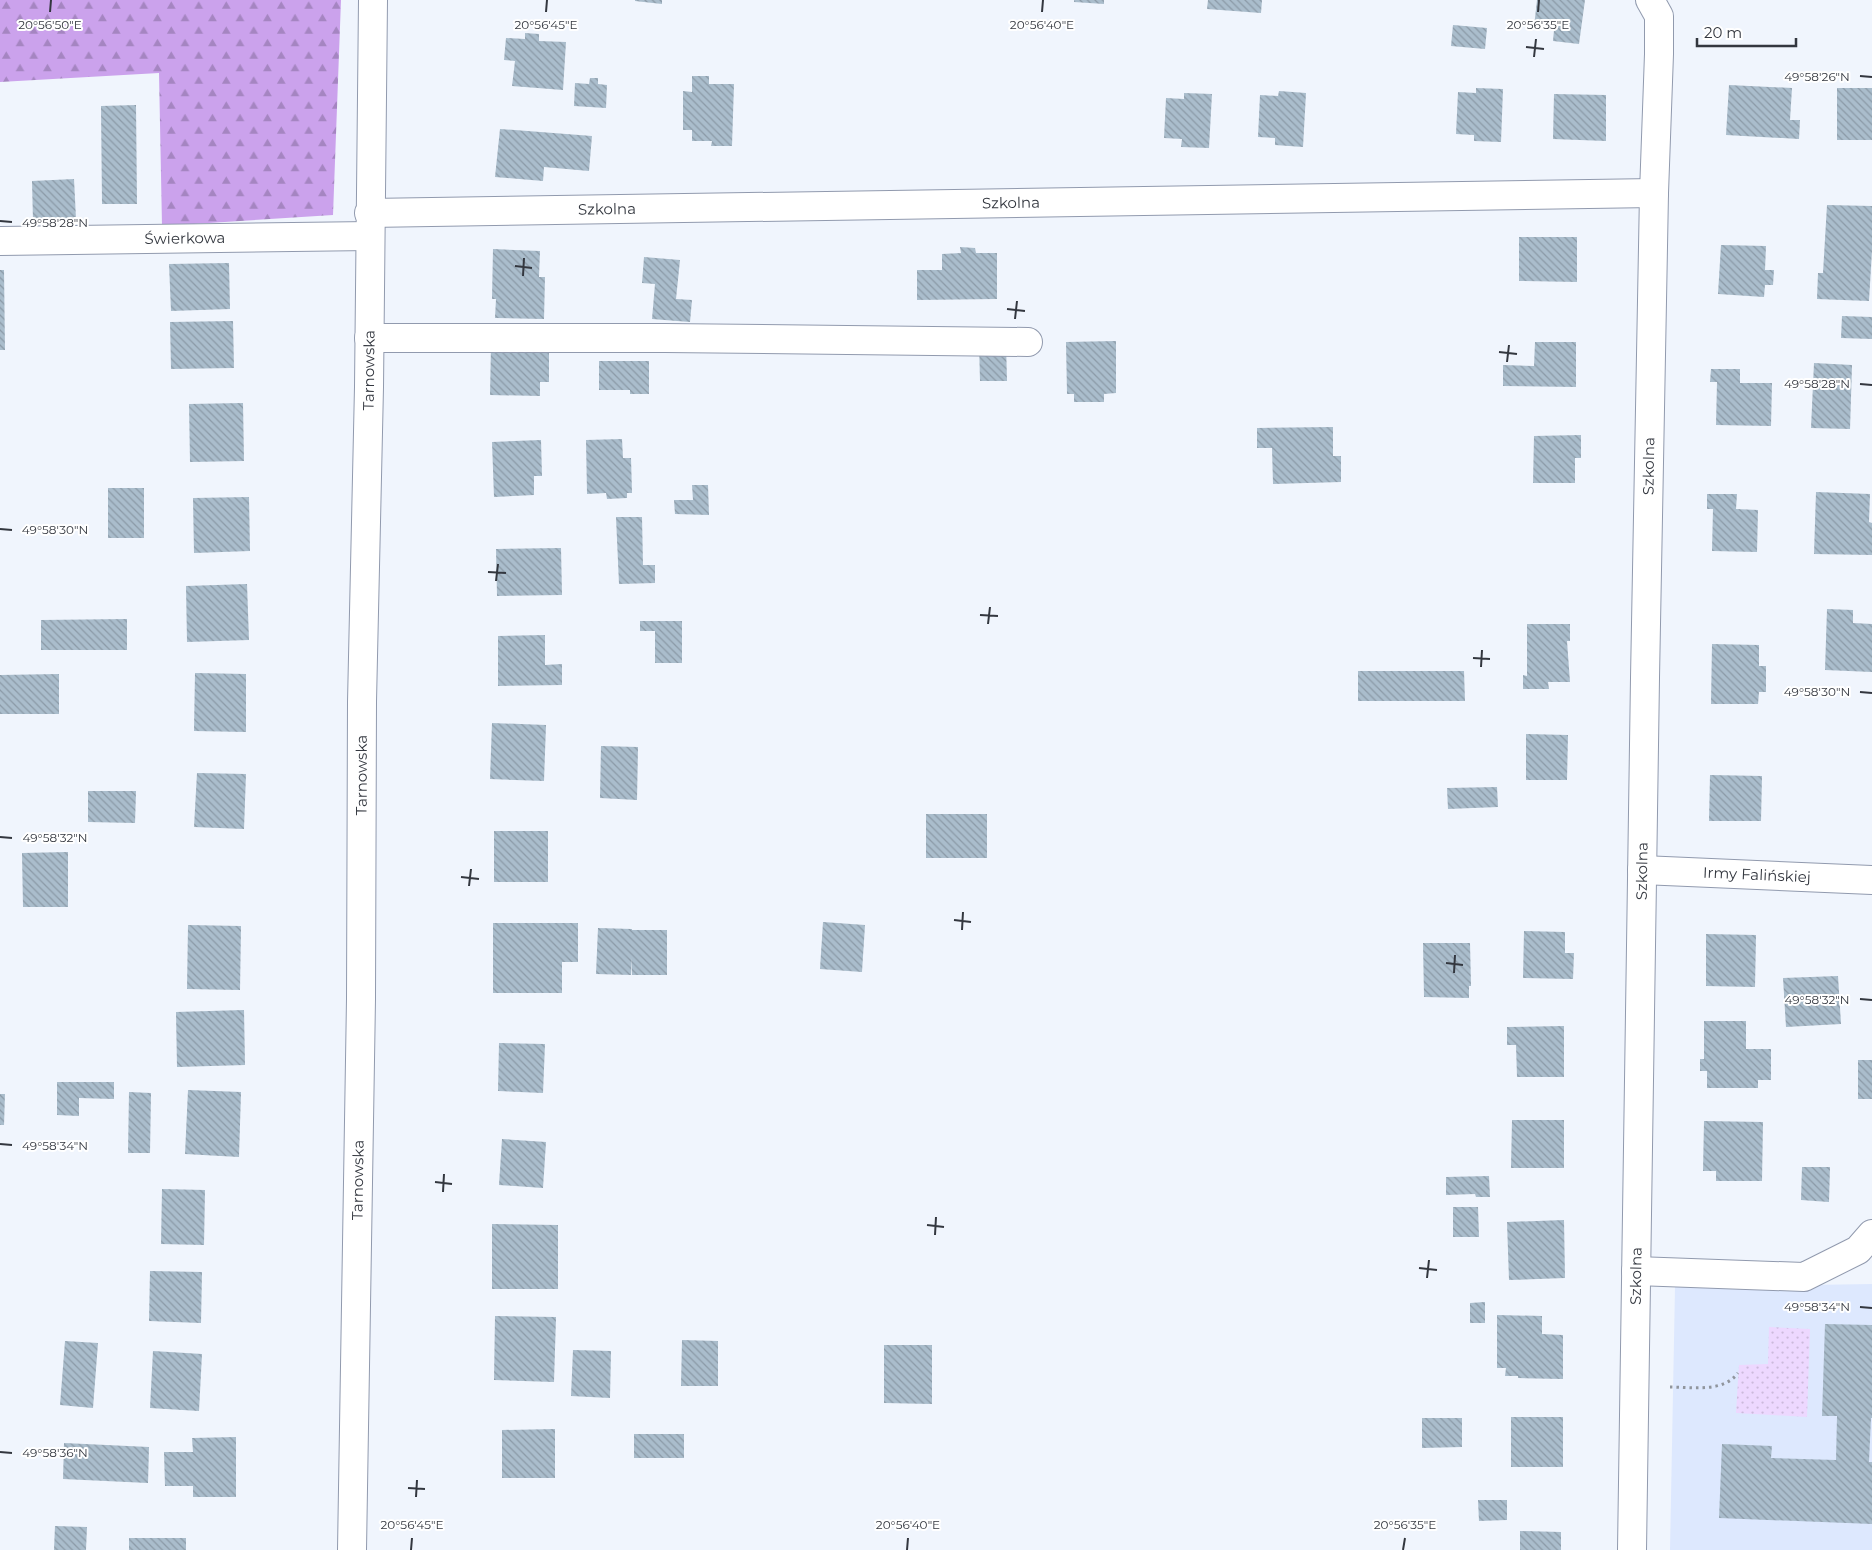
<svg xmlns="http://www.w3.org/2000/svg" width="1872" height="1550" font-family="Montserrat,sans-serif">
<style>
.built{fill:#dde8fe}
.green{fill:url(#green-dots)}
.forest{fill:url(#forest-firs)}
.building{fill:url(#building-back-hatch)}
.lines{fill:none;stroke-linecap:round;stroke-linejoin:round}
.minor-casing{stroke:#919aae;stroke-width:30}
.path{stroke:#90959d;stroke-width:3;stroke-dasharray:2.5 4;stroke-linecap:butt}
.minor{stroke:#fff;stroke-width:28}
.ticks{fill:none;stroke:#33373f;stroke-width:2}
.labels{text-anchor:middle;stroke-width:4;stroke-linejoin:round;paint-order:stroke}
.street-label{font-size:15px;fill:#33373f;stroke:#fff}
.ticks-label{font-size:12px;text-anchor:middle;fill:#33373f;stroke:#fff;stroke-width:4;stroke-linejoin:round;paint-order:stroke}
</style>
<defs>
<pattern id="green-dots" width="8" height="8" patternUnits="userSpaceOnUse" patternTransform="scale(1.25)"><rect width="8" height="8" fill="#edd8ff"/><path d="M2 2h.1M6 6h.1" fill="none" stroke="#ccbadc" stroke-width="1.8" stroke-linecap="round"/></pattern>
<pattern id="forest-firs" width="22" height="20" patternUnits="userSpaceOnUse" patternTransform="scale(1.25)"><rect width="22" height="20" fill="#cba2ec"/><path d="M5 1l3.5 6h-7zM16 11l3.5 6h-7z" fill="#a585c1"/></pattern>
<pattern id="building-back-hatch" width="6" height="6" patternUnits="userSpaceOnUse" patternTransform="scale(1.25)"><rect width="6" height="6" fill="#aabdcc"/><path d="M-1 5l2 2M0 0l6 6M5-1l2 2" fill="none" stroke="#8b9aa7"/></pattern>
</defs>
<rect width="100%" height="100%" fill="#f0f5fd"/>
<path class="built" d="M1872 1284V1550H1670L1675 1287Z"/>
<path class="green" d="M1769 1327 1810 1329 1807 1417 1736 1413 1739 1365 1768 1364Z"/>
<path class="forest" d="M0 0H341L333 215 162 226 159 73 0 82Z"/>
<g class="building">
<path d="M635 0H662V4L635 1Z"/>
<path d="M1074 0H1104V4L1074 2Z"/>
<path d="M1208 0H1262L1261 13 1207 9Z"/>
<path d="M1537 0H1585L1579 44 1553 41 1554 30 1534 27Z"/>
<path d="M1453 25 1487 28 1485 49 1451 46Z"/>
<path d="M525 33 539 34V41L566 42 563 90 512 86 515 61 504 60 506 38 525 39Z"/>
<path d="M692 76H709V84H734L732 146H711L712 141H692V130H683V91L692 92Z"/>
<path d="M590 78H598V84L607 85 606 108 574 106 575 83 589 84Z"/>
<path d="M1729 85 1792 88 1790 120H1800L1799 139 1726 135Z"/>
<path d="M1476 88 1503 89 1501 142 1474 141V135L1456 134 1458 92 1476 93Z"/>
<rect x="1837" y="88" width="35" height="52"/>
<path d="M1279 91 1306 93 1303 147 1275 145V138L1258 137 1260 95 1278 96Z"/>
<path d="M1184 93 1212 94 1209 148 1181 147 1182 139 1164 138 1166 98 1184 99Z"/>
<path d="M1554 94 1606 95V141L1553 139Z"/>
<path d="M136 105 137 204H102L101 106Z"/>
<path d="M500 129 592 136 589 171 544 167 543 181 495 177Z"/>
<path d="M74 179 76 219 33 221 32 181Z"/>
<path d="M1827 205 1872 206V251L1869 301 1817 299 1818 273H1823Z"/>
<path d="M1519 237H1577V282L1519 281Z"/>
<path d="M1721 245 1766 246 1765 270H1774L1773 285H1765L1764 297 1718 294Z"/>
<path d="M960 247 975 248 976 253H997V299L917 300V270H942V254L961 253Z"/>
<path d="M493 249 540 251 539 277H545L544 319 495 318 496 299H492Z"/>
<path d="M644 257 680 260 676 299 692 300 690 322 652 319 655 284 642 283Z"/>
<path d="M229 263 230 309 171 311 169 264Z"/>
<path d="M0 270H4L5 350H0Z"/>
<path d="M1842 316 1872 317V339L1841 338Z"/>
<path d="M233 321 234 368 171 369 170 322Z"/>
<path d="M1116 341V393L1104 394V402H1074V394H1067L1066 342Z"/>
<path d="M1535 342H1576V387L1503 386V365L1534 366Z"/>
<path d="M979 343H1006L1007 381H980Z"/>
<path d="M491 346 549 348V382H540V396L490 395Z"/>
<path d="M599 361H649V394H630V390H599Z"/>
<path d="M1814 363 1852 365 1850 429 1811 428Z"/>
<path d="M1711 369H1740V383H1772L1771 426 1716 425 1717 382H1710Z"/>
<path d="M243 403 244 461 190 462 189 404Z"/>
<path d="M1333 427V456H1341V482L1273 484 1272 448H1257V428Z"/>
<path d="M1581 435V458H1575V483H1533L1534 436Z"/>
<path d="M622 439 623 458H631L632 493H627V498L607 499 606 493 587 494 586 440Z"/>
<path d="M541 440 542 476H534V495L494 497 492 442Z"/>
<path d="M692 485H708L709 515 675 514 674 500H693Z"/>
<rect x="108" y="488" width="36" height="50"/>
<path d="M1816 492 1870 494 1869 522 1872 523V555L1814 554Z"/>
<path d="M1707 494H1737L1736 509 1758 510 1757 552 1712 551 1713 509H1707Z"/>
<path d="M249 497 250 551 194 553 193 498Z"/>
<path d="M616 517H642L643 565H655V583L619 584Z"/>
<path d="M561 548 562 595 497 596 496 549Z"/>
<path d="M247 584 249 640 187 642 186 586Z"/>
<path d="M1827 609 1853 610V623L1872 624V672L1825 670Z"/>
<path d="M127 619V650H41V620Z"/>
<path d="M640 621H682V663H655V631H640Z"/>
<path d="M1527 624H1570V641H1567L1570 682H1548L1549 689H1523V675L1527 676Z"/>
<path d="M545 635V665L562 664V685L498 686V636Z"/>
<path d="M1712 644 1759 645V666H1766V692H1759L1758 704H1711Z"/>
<path d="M1358 671H1464L1465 701H1358Z"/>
<path d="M195 673 246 674V732L194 731Z"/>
<path d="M59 674V714H0V675Z"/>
<path d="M492 723 546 725 544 781 490 779Z"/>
<path d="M1526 734 1568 735 1567 780H1526Z"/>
<path d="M601 746 638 747 637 800 600 798Z"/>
<path d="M197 773 246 774 244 829 194 827Z"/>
<path d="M1710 775 1762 776 1761 821H1709Z"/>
<path d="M1497 787 1498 807 1448 809 1447 788Z"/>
<path d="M88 791H136L135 823 88 822Z"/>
<rect x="926" y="814" width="61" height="44"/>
<rect x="494" y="831" width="54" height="51"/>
<path d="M68 852V907H23L22 853Z"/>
<path d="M823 922 865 925 862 972 820 969Z"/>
<path d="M493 923H578V962H562V993H493Z"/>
<path d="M188 925 241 926 240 990 187 989Z"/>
<path d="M598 928 632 929V930H667V975H632L631 958V975L596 974Z"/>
<path d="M1524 931 1565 932V953H1574L1573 979 1523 978Z"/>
<path d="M1706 934 1756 935 1755 987 1706 986Z"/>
<path d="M1423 943H1470L1471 986H1469V998L1424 997Z"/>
<path d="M1838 976 1841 1024 1786 1027 1783 978Z"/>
<path d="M244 1010 245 1065 177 1067 176 1012Z"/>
<path d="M1704 1021H1746V1049H1771V1080H1758V1088H1707V1071H1700V1059H1704Z"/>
<path d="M1564 1026V1077H1517L1516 1045H1507V1027Z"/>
<path d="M499 1043 545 1044 543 1093 498 1091Z"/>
<rect x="1858" y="1060" width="14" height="39"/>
<path d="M57 1082H114V1099L79 1098V1116L57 1115Z"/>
<path d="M188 1090 241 1092 239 1157 185 1154Z"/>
<path d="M129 1092 151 1093 150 1153H128Z"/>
<path d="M0 1094H5L4 1125H0Z"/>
<path d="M1512 1120H1564V1168H1511Z"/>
<path d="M1704 1121 1763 1122 1762 1181H1716V1171H1703Z"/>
<path d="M502 1139 546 1142 543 1188 499 1185Z"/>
<path d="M1802 1167H1830L1829 1202 1801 1200Z"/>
<path d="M1489 1176 1490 1197H1476L1475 1194 1446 1195V1177Z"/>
<path d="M162 1189 205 1190 204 1245 161 1244Z"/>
<path d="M1453 1207H1478L1479 1237H1453Z"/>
<path d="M1564 1220 1565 1278 1509 1280 1507 1222Z"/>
<path d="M492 1224 558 1225V1289H492Z"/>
<path d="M150 1271 202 1272 201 1323 149 1321Z"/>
<path d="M1485 1302V1323H1470V1303Z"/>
<path d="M1497 1315 1542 1316V1334L1563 1335V1379L1518 1378V1376H1505L1506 1368H1497Z"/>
<path d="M495 1316 556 1317 554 1382 494 1380Z"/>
<path d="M1825 1324 1872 1325V1418H1871L1869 1462H1872V1524L1719 1518 1722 1444 1772 1446 1771 1458 1836 1460 1837 1416H1822Z"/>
<path d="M682 1340 718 1341V1386H681Z"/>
<path d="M65 1341 98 1343 93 1408 60 1405Z"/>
<path d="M884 1345H932V1404L884 1403Z"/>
<path d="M573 1350 611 1351 610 1398 571 1396Z"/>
<path d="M153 1351 202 1354 199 1411 150 1408Z"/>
<rect x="1511" y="1417" width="52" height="50"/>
<path d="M1422 1418H1462V1447L1422 1448Z"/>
<path d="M555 1429V1478H502V1430Z"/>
<rect x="634" y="1434" width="50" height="24"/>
<path d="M236 1437V1497H193V1486H165L164 1452H193L192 1438Z"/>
<path d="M64 1443 149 1447 148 1483 63 1479Z"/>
<path d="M1478 1500H1507V1520L1479 1521Z"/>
<path d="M55 1526 87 1527 86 1550H54Z"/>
<path d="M1520 1531 1561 1532V1550H1520Z"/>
<rect x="129" y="1538" width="57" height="12"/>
</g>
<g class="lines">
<g class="minor-casing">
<g id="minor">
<path id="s1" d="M369 213 1654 193"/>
<path id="s2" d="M0 241 370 236"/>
<path d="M369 338H665L1028 342"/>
<path id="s3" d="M1642 870 1872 880"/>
<path d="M1636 1271 1804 1277 1858 1250 1872 1234"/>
<path id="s4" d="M352 1550 361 999 362 702 369 387 373 0"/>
<path id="s5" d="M1632 1550 1645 678 1654 193 1659 54V16L1650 0"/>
</g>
</g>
<path class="path" d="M1670 1387C1691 1387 1723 1393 1738 1373"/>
<use href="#minor" class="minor"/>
</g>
<path class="ticks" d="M50 12 51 0M546 12 547 0M1042 12 1043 0M1538 12 1539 0M1526 47 1544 49M1534 57 1536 39M1860 76 1872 77M0 221 12 222M515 266 532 268M523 276 524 258M1007 309 1025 311M1015 319 1017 301M1499 352 1517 354M1507 362 1509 345M1860 384 1872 385M0 529 12 530M488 572 506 573M496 581 498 564M980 615 998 616M988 624 990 607M1473 658 1490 659M1481 667 1482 650M1860 692 1872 693M0 837 12 838M461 877 479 879M469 886 471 869M954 920 971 922M962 930 963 912M1446 963 1463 965M1454 973 1455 955M1860 999 1872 1000M0 1144 12 1145M435 1182 452 1184M443 1192 444 1174M927 1225 944 1227M935 1235 936 1217M1419 1268 1437 1270M1427 1278 1429 1260M1860 1307 1872 1308M0 1452 12 1453M408 1488 425 1489M416 1497 417 1480M411 1550 412 1538M907 1550 908 1538M1403 1550 1405 1538"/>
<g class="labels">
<g class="street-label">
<text dy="5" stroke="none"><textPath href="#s1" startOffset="642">Szkolna</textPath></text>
<text dy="5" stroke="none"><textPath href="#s1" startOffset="238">Szkolna</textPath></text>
<text dy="5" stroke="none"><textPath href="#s2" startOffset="185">Świerkowa</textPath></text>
<text dy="5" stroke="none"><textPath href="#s4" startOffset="1180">Tarnowska</textPath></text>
<text dy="5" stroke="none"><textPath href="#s5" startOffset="1084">Szkolna</textPath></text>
<text dy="5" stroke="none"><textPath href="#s4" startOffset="775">Tarnowska</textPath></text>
<text dy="5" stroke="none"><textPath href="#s5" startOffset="679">Szkolna</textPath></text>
<text dy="5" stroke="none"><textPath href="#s3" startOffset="115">Irmy Falińskiej</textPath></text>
<text dy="5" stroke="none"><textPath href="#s4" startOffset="370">Tarnowska</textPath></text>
<text dy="5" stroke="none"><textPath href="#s5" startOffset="274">Szkolna</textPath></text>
</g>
</g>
<g class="ticks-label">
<text x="50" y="29">20°56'50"E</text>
<text x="546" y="29">20°56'45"E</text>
<text x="1042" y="29">20°56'40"E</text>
<text x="1538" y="29">20°56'35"E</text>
<text x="1817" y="81">49°58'26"N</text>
<text x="55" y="227">49°58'28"N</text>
<text x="1817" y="388">49°58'28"N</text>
<text x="55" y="534">49°58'30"N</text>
<text x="1817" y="696">49°58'30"N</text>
<text x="55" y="842">49°58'32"N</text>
<text x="1817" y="1004">49°58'32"N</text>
<text x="55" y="1150">49°58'34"N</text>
<text x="1817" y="1311">49°58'34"N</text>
<text x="55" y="1457">49°58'36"N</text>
<text x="412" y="1529">20°56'45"E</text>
<text x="908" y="1529">20°56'40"E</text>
<text x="1405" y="1529">20°56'35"E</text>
</g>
<path d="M1697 38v8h99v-8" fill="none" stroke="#33373f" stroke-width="2.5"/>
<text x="1704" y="38" font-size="15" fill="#33373f" stroke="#ffffff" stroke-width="4" paint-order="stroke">20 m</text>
</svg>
